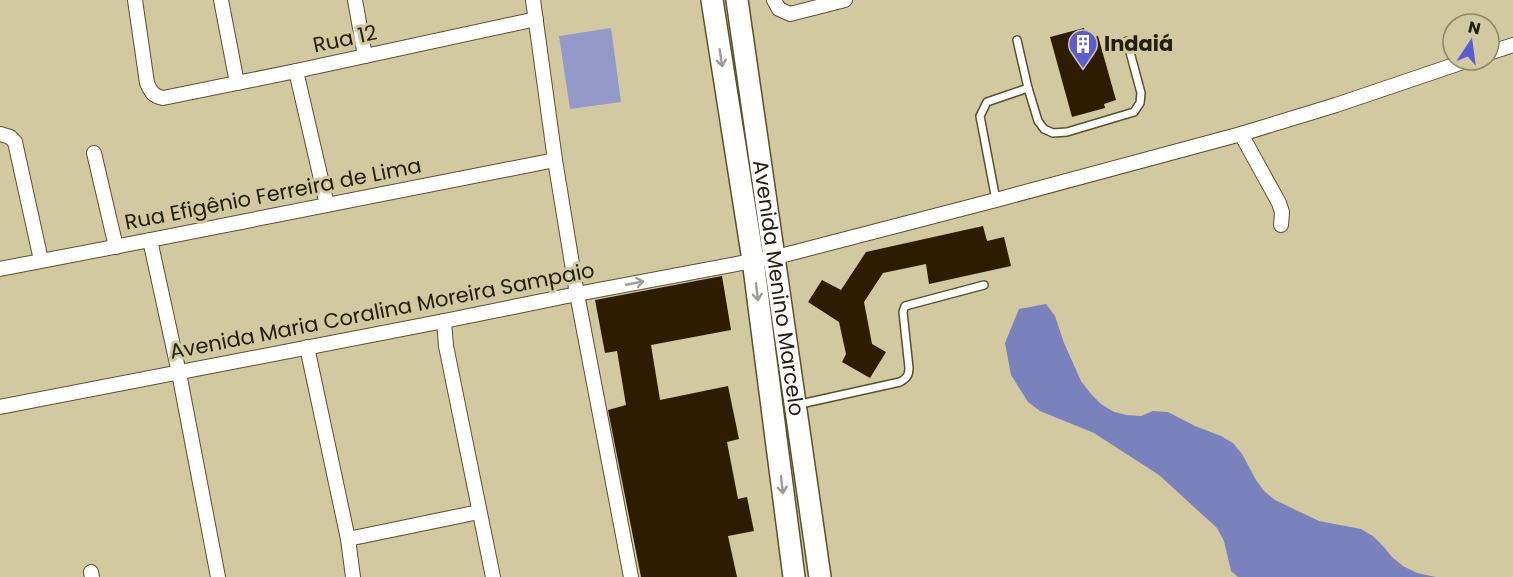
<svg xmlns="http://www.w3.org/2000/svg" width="1513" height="577" font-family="Poppins,sans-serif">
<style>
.green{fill:#939ac9}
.forest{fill:#7a82be}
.building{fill:#2e1c00}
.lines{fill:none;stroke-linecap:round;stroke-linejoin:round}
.lane-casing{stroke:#59512d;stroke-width:10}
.street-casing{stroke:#59512d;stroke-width:16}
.primary-casing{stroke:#59512d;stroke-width:24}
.lane{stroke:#fff;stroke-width:7}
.street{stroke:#fff;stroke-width:14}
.primary{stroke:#fff;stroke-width:21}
.oneway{stroke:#9c9b94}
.labels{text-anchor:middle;stroke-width:6;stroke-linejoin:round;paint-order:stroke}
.street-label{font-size:21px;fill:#242011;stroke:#d2c9a0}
.poi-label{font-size:21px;font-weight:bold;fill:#242011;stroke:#d2c9a0;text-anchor:start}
</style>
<rect width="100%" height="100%" fill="#d2c9a0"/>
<path class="green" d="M611 28 621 102 570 109 559 36Z"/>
<path class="forest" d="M1046 304 1055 316 1064 343 1081 381 1091 394 1101 404 1114 412 1127 415 1141 416 1153 411 1168 412 1195 426 1221 436 1233 443 1242 454 1256 480 1264 491 1275 500 1319 521 1361 529 1373 536 1382 545 1392 557 1403 566 1417 573 1436 577H1238L1231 571 1224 541 1217 528 1159 475 1094 433 1040 411 1028 402 1011 375 1005 343 1019 309Z"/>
<g class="building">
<path d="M1084 28 1087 39 1098 36 1116 100 1104 104 1105 108 1072 117 1050 37Z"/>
<path d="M983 226 987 241 1004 237 1011 266 929 284 926 264 883 273 864 302 872 344 886 352 870 378 842 362 846 354 839 322 808 302 822 280 841 290 866 252Z"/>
<path d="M722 276 731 330 651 345 660 400 728 386 739 439 727 442 738 499 747 497 754 531 728 536 737 577H641L608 410 626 405 617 351 605 353 595 300Z"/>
</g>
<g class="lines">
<g class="lane-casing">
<g id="lane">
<path d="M1017 40 1028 88"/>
<path d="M996 200 980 116 987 102 1028 88 1038 121 1044 129 1053 133 1067 132 1134 112 1140 103 1141 93 1127 41"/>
<path d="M805 403 900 382C907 378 909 375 909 368L903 312 905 306 984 285"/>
</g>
</g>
<g class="street-casing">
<g id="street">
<path d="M135 0 147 83C151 92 153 96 163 98L296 71 536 19"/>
<path d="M221 0 237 83"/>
<path d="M355 0 365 56"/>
<path d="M533 0 555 160 577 294 631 577"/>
<path d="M774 0 779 9 790 14 845 0"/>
<path d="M1489 53 1513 45"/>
<path d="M296 71 327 205"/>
<path d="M0 134 10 137 15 142 41 260"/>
<path d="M1241 134 1279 203 1282 212 1281 225"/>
<path d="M94 153 116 247"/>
<path d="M150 240 179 373 218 577"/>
<path d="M0 269 150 240 555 160"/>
<path d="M444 321 446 346 493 577"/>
<path d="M307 347 348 539 353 577"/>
<path d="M0 407 444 321 577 294 784 255 996 200 1241 134 1336 105 1469 60"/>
<path d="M348 539 479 512"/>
<path d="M91 572 92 577"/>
</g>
</g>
<g class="primary-casing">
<g id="primary">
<path d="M712 0 753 260 794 577"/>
<path id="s1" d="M737 0 820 577"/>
</g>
</g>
<use href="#lane" class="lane"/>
<use href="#street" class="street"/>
<use href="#primary" class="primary"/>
</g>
<defs><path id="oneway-shaft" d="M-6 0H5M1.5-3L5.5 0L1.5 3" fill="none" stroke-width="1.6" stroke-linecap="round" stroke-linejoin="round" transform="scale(1.5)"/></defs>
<g class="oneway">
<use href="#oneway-shaft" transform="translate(721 58) rotate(81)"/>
<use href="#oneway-shaft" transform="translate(635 283) rotate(-11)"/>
<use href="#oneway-shaft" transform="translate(757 292) rotate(83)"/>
<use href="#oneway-shaft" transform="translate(782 485) rotate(83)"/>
</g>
<defs>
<g id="building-pin" transform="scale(1.5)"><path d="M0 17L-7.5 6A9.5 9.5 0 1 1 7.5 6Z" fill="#595cd4" stroke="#d2c9a0"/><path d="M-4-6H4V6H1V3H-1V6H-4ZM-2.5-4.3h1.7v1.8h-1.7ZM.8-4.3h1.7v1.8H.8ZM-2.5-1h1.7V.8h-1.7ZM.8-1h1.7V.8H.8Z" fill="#fff"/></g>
</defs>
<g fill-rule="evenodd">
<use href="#building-pin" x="1083" y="44"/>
</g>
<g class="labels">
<g class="street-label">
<text transform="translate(345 39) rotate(-12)" y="7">Rua 12</text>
<text transform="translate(273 194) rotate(-11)" y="7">Rua Efigênio Ferreira de Lima</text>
<text dy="7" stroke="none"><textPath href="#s1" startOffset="291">Avenida Menino Marcelo</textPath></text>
<text transform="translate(382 311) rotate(-11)" y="7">Avenida Maria Coralina Moreira Sampaio</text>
</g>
<g class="poi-label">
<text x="1104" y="51">Indaiá</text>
</g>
</g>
<g transform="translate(1471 42) rotate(13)"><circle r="28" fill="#d2c9a0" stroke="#8c8567" stroke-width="1.5"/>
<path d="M0-4.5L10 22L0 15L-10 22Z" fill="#595cd4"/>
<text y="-9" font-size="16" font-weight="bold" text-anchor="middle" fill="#242011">N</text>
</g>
</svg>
